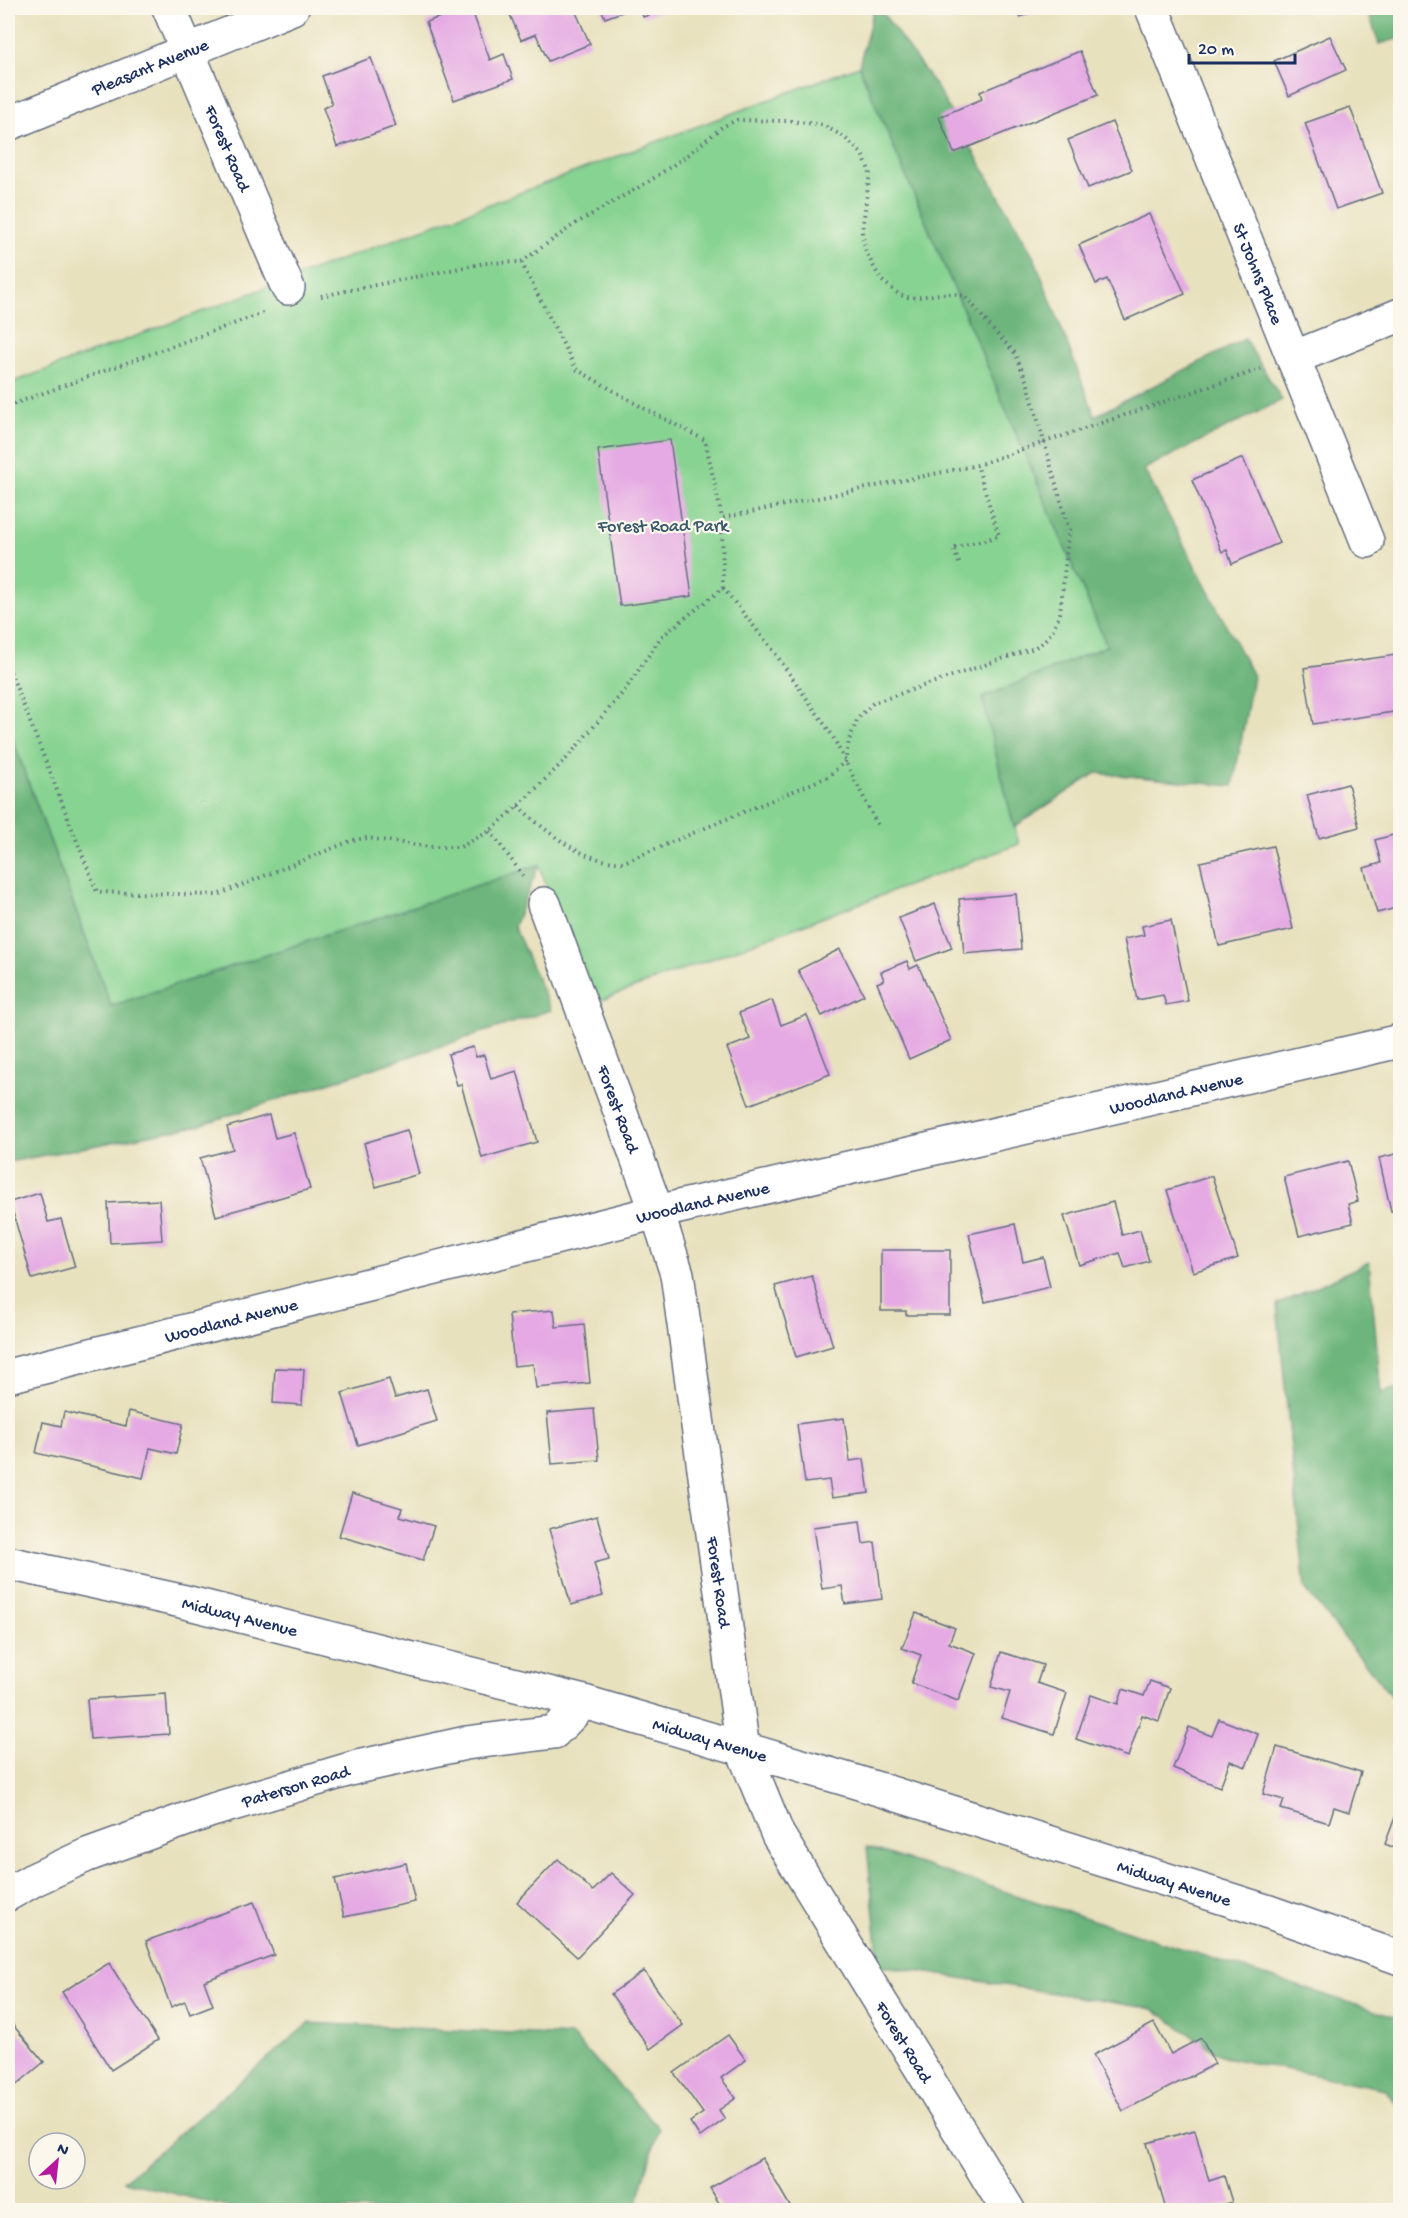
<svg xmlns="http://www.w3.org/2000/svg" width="1408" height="2218" font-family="'Gochi Hand',sans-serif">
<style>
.green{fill:#87d391;stroke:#518178;stroke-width:1.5}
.forest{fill:#6db57b;stroke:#44726c;stroke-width:1.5}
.building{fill:#e5aae3}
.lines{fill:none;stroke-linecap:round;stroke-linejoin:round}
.minor-casing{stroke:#636d80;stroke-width:36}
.secondary-casing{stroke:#636d80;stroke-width:36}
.path{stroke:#636d80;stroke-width:4;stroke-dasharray:1.5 4.5;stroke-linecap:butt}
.minor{stroke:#fff;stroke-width:33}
.secondary{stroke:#fff;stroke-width:33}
.labels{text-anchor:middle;stroke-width:4.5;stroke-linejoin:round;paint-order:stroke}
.street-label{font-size:18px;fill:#1b2f5e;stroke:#fbf7ec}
.park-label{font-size:18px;fill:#36586b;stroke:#fbf7ec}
</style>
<rect width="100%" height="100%" fill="#fbf7ec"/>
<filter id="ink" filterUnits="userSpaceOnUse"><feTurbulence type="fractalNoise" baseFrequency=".0167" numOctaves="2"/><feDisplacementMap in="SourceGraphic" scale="12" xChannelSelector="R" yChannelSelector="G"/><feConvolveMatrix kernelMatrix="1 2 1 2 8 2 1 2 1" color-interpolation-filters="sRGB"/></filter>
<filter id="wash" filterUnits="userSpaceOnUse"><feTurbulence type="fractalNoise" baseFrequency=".008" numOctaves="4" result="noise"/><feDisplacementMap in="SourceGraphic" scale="24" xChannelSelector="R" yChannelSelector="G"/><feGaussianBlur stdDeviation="1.35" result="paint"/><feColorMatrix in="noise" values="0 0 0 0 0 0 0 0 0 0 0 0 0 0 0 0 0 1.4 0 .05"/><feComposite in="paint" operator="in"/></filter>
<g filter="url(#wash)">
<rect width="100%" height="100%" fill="#e8e1be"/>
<path class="green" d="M859 66 1107 646 982 698 1019 844 588 1005 539 865 111 1006 8 727V384Z"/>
<g class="forest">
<path d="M874 8H879L937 88 1034 257 1095 416 1245 339 1282 400 1144 469 1253 676 1233 786 1096 773 1014 827 982 698 1107 646 859 66Z"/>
<path d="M1367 8H1400V38L1379 44Z"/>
<path d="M8 727 111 1006 539 865 514 926 551 1010 197 1126 8 1162Z"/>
<path d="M1369 1262 1381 1393 1400 1387V1707L1305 1589 1277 1305Z"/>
<path d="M867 1847 1400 2019V2108L1385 2089 1224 2057 1153 2009 879 1965Z"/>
<path d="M309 2023 572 2036 659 2128 637 2203V2210H239L124 2181Z"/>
</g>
<g id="blocks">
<g class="building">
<path d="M466 8H471L490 60 504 54 513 79 454 100 426 22Z"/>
<path d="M507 8H574L590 44 548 61 536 34 521 40Z"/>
<path d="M601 8H633L605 18Z"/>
<path d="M640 8H668L643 17Z"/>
<path d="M1017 8H1042L1020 17Z"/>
<path d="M1330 36 1346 70 1289 96 1274 61Z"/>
<path d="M1080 51 1098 95 954 153 939 117 982 99 980 92Z"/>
<path d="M371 58 396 126 337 147 323 108 332 104 322 76Z"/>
<path d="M1350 107 1382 193 1336 209 1305 123Z"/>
<path d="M1112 122 1132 170 1088 188 1068 140Z"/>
<path d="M1149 214 1185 294 1125 320 1107 279 1096 284 1079 245Z"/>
<path d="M670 440 692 596 620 606 598 450Z"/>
<path d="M1243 458 1279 543 1232 564 1227 550 1222 552 1192 480Z"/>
<path d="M1396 655 1400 688V711L1313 724 1304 668Z"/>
<path d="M1348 784 1359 827 1319 838 1307 795Z"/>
<path d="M1400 833V907L1377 913 1364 868 1381 863 1375 840Z"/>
<path d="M1273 846 1293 929 1219 946 1200 862Z"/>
<path d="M1016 894 1021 949 964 954 959 899Z"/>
<path d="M935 904 952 948 916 961 899 918Z"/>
<path d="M1171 920 1188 1001 1166 1005 1163 995 1137 1000 1124 939 1144 935 1142 926Z"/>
<path d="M840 949 864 995 822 1016 798 970Z"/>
<path d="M907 961 910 969 918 965 951 1040 909 1059 877 983 884 980 881 972Z"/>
<path d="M772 1000 781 1025 807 1015 830 1074 749 1105 727 1048 750 1039 739 1013Z"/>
<path d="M473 1047 476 1057 484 1055 491 1079 517 1071 537 1142 482 1158 461 1084 457 1085 448 1054Z"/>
<path d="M269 1115 275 1138 294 1133 310 1189 216 1216 200 1158 233 1149 227 1127Z"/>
<path d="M407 1130 419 1174 376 1187 364 1143Z"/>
<path d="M1400 1153V1209L1391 1211 1379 1158Z"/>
<path d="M1348 1161 1358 1201 1348 1204 1353 1223 1299 1236 1284 1177Z"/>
<path d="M1212 1176 1238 1258 1193 1272 1167 1190Z"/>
<path d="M40 1193 48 1222 61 1219 75 1267 32 1279 10 1202Z"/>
<path d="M159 1200 162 1240 110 1243 108 1203Z"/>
<path d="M1113 1202 1122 1235 1140 1230 1149 1261 1125 1268 1120 1253 1079 1265 1064 1216Z"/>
<path d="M1015 1224 1023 1262 1043 1257 1050 1287 985 1302 969 1234Z"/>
<path d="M881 1250H950V1315H906V1311H881Z"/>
<path d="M812 1276 833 1346 796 1357 775 1286Z"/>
<path d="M554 1310 556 1327 584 1324 590 1383 536 1388 533 1364 514 1366 509 1314Z"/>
<path d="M275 1368 304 1369 302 1405 273 1403Z"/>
<path d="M389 1379 395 1398 427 1389 437 1421 358 1445 342 1393Z"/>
<path d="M594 1409 599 1460 552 1464 547 1413Z"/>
<path d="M129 1411 183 1424 176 1454 150 1448 143 1478 36 1453 43 1422 61 1426 64 1412 126 1426Z"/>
<path d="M844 1418 850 1461 864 1459 869 1493 832 1498 829 1480 805 1483 797 1424Z"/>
<path d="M352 1493 402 1508 400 1516 434 1526 423 1560 339 1536Z"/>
<path d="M597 1516 609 1559 594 1563 603 1596 571 1605 549 1529Z"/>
<path d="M860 1521 863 1544 875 1542 882 1599 845 1604 842 1586 822 1589 813 1527Z"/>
<path d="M916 1613 955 1628 949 1643 976 1653 958 1701 911 1683 921 1655 902 1648Z"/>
<path d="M1001 1652 1043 1665 1037 1683 1067 1693 1054 1734 1002 1718 1010 1692 991 1687Z"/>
<path d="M1150 1681 1170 1688 1159 1721 1142 1715 1128 1757 1076 1739 1091 1695 1118 1704 1123 1689 1144 1696Z"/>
<path d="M166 1694 169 1734 90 1739 87 1699Z"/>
<path d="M1219 1719 1258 1734 1246 1767 1230 1761 1220 1787 1173 1768 1189 1727 1212 1736Z"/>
<path d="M1277 1747 1361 1772 1349 1812 1334 1807 1329 1823 1281 1809 1284 1800 1263 1794Z"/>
<path d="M1400 1804V1850L1385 1844Z"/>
<path d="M558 1859 593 1891 611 1873 635 1895 577 1957 517 1902Z"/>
<path d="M406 1863 415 1902 344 1917 335 1879Z"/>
<path d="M254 1902 274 1955 204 1981 213 2005 190 2014 185 2001 171 2007 146 1941Z"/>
<path d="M109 1963 158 2040 111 2070 62 1992Z"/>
<path d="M644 1971 683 2025 650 2049 611 1994Z"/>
<path d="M1154 2023 1171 2054 1201 2038 1215 2064 1123 2111 1093 2055Z"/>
<path d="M12 2024 44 2062 8 2092V2028Z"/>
<path d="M728 2035 746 2060 721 2078 736 2098 719 2110 725 2119 700 2137 690 2122 703 2113 674 2073Z"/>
<path d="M1195 2130 1209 2181 1224 2176 1232 2202 1202 2210H1166L1147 2143Z"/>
<path d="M762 2158 791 2208 787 2210H723L710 2188Z"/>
</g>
</g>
</g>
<g filter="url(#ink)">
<use href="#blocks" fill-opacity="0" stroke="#636d80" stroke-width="1.5"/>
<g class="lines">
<g class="minor-casing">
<g id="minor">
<path id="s1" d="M169 8 288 288"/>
<path id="s2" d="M1152 8 1367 541"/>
<path id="s3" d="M8 124 292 8"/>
<path d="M1293 358 1400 315"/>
<path id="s4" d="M544 904 657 1212 677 1274 743 1750 778 1835 1008 2210"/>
<path id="s5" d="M8 1376 657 1212 1400 1041"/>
<path id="s6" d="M8 1894 33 1880 87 1855 209 1811 357 1767 466 1743 554 1732 584 1702"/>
</g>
</g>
<g class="secondary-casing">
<g id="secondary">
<path id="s7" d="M8 1563 181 1601 584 1702 856 1782 1269 1912 1400 1958"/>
</g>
</g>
<g class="path">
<path d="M321 296 485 263 521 262 576 369 645 409 705 440 722 518 977 465 1261 369"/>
<path d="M8 406 263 313"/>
<path d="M959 563 953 548 999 536 977 465"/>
<path d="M723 588 773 650 832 735 879 828"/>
<path d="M8 666 97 892 217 895 353 840 367 838 430 847H460L490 831 518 806 566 759 625 690 661 637 723 588 722 518"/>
<path d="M518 806C547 832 584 864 624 862L827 777 845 762 849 740 858 718 873 703 1034 648 1043 642 1052 632 1060 613 1069 530 1028 385 1015 353 995 332 966 297 956 294H941L911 298 900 295 881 280 866 252 862 232 870 172 862 154 844 137 823 125 791 121 737 120 722 127 688 155 648 182 575 224 521 262"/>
<path d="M490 831 524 877"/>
</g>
<use href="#minor" class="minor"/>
<use href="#secondary" class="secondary"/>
</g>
</g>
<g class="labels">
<g class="street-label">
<text dy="6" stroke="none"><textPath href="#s3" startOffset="153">Pleasant Avenue</textPath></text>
<text dy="6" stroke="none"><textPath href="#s1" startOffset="152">Forest Road</textPath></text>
<text dy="6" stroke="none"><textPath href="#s2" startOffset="286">St Johns Place</textPath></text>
<text dy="6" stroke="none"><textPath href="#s5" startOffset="1202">Woodland Avenue</textPath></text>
<text dy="6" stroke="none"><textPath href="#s4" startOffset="218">Forest Road</textPath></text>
<text dy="6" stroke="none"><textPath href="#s5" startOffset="716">Woodland Avenue</textPath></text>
<text dy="6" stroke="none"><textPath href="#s5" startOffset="230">Woodland Avenue</textPath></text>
<text dy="6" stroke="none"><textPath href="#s4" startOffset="704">Forest Road</textPath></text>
<text dy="6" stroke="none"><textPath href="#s7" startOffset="238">Midway Avenue</textPath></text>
<text dy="6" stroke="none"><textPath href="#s7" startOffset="724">Midway Avenue</textPath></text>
<text dy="6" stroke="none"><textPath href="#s6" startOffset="308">Paterson Road</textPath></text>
<text dy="6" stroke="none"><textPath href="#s7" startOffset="1210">Midway Avenue</textPath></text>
<text dy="6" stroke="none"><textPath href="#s4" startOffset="1208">Forest Road</textPath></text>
</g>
<g class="park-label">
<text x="663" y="531">Forest Road Park</text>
</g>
</g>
<rect width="1408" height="2218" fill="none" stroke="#fbf7ec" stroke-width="30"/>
<g transform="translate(57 2161) rotate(27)"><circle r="28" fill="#fbf7ec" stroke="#a1a7b3" stroke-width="1.5"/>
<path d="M0-4.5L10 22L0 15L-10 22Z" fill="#b5179e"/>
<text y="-9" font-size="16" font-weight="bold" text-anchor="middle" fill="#1b2f5e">N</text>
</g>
<path d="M1189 54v9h106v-9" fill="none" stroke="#1b2f5e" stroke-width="3"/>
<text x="1198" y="54" font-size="18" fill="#1b2f5e" stroke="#fbf7ec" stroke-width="4.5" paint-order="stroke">20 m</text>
</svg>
